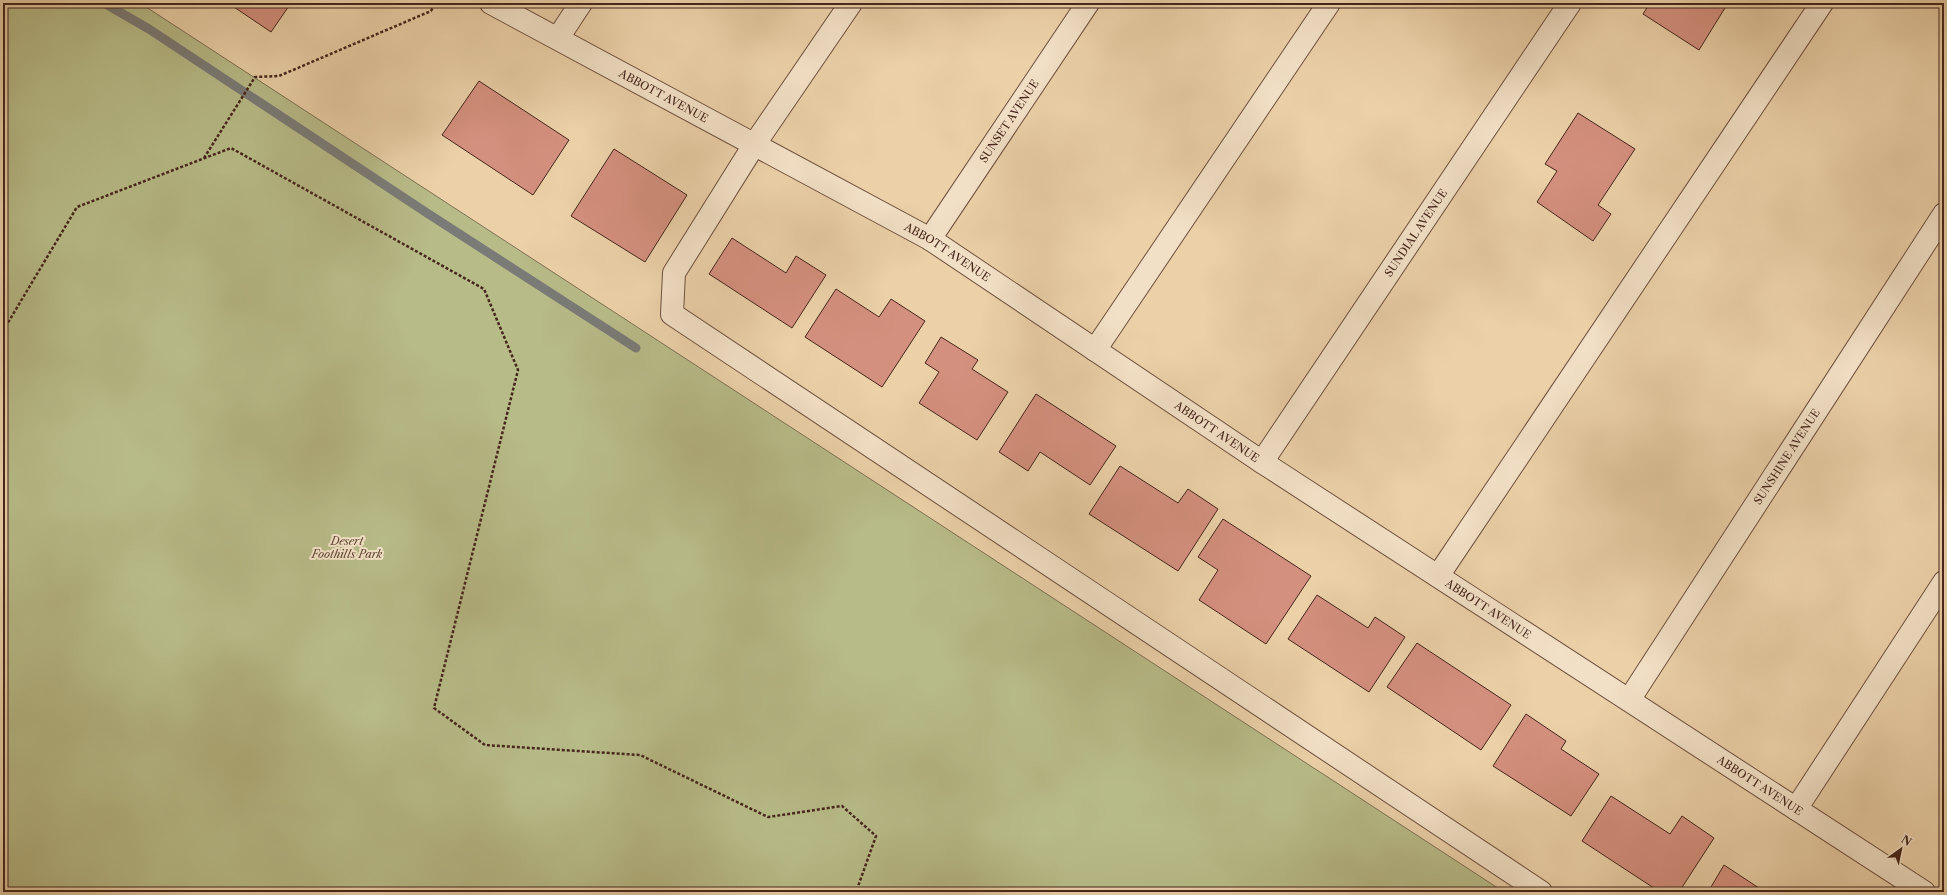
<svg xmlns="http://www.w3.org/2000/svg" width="1947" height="895" font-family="'Libre Caslon Text',serif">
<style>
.green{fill:#b7bb88;stroke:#7e7052}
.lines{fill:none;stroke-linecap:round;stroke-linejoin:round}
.stream{stroke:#7a7b77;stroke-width:9}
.building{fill:#d4907e;stroke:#45261b}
.minor-casing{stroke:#6e503e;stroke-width:24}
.path{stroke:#45261b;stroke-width:2.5;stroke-dasharray:3 2;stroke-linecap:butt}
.minor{stroke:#f2e0c6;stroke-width:22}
.labels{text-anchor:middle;stroke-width:4;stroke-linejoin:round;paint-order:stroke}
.street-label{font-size:11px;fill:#45261b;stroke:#f2e0c6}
.park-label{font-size:11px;font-style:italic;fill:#5c4431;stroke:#f2e0c6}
</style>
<rect width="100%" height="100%" fill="#ebd0a8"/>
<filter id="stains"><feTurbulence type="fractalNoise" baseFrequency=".005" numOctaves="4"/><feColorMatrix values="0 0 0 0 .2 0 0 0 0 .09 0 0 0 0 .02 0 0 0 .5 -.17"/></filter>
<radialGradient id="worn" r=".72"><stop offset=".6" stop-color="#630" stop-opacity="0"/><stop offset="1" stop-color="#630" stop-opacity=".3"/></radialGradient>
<path class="green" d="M3 3H140L1504 892H3Z"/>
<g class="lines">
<path class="stream" d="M104 3 149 29 427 213 636 348"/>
</g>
<g class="building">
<path d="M228 3H291L271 32Z"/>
<path d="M1650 3H1728L1699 50 1643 14Z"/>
<path d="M479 81 569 140 533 195 442 135Z"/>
<path d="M1578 113 1635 149 1598 205 1611 214 1593 241 1537 202 1557 171 1545 164Z"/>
<path d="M614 149 687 195 645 262 571 216Z"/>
<path d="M732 238 786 273 796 256 826 275 792 328 709 274Z"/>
<path d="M836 289 879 317 891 299 925 321 882 387 805 337Z"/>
<path d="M941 337 978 360 972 369 1008 392 977 440 919 403 939 372 925 363Z"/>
<path d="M1036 394 1116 446 1090 485 1040 452 1028 471 999 452Z"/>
<path d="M1120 466 1178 503 1188 489 1218 509 1178 571 1089 514Z"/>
<path d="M1223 519 1311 576 1266 644 1199 600 1218 570 1198 557Z"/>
<path d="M1317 595 1368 628 1375 617 1405 637 1369 692 1288 639Z"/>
<path d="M1417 643 1511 705 1481 750 1387 687Z"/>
<path d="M1526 714 1566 741 1561 749 1599 774 1571 816 1493 766Z"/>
<path d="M1611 796 1670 834 1682 816 1714 838 1679 892H1660L1582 841Z"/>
<path d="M1724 865 1765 892H1708Z"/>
<path d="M1787 888 1794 892H1784Z"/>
</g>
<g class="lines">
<g class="minor-casing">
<g id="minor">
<path id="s1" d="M491 3 930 239 1262 462 1924 892"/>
<path d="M851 3 754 145 674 273 672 314 1541 892"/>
<path d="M558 38 581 3"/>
<path id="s2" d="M930 239 1088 3"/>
<path d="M1095 350 1329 3"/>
<path id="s3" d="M1262 462 1570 3"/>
<path d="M1438 576 1822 3"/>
<path id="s4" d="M1629 700 1944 214"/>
<path d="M1796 809 1944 582"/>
</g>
</g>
<g class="path">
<path d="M204 158 255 77 279 76 431 11 435 3"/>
<path d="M3 331 77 207 231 148 484 289 518 370 434 708 485 745 640 755 768 817 842 806 876 836 856 892"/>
</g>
<use href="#minor" class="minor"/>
</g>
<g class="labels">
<g class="street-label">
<text dy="4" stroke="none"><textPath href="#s1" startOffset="196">ABBOTT AVENUE</textPath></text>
<text dy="4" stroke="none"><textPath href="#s2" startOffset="142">SUNSET AVENUE</textPath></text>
<text dy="4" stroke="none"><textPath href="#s3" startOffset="276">SUNDIAL AVENUE</textPath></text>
<text dy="4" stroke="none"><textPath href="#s1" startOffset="520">ABBOTT AVENUE</textPath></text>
<text dy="4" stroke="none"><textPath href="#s1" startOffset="844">ABBOTT AVENUE</textPath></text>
<text dy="4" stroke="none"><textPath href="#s4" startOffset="290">SUNSHINE AVENUE</textPath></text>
<text dy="4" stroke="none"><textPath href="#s1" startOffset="1168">ABBOTT AVENUE</textPath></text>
<text dy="4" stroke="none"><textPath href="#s1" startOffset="1492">ABBOTT AVENUE</textPath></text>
</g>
<g class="park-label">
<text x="347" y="545">Desert<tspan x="347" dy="13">Foothills Park</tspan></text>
</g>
</g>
<rect width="1947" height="895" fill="none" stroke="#ebd0a8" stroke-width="16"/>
<rect x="4" y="4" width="1939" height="887" fill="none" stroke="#45261b" stroke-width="2"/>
<rect x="8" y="8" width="1931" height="879" fill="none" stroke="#45261b"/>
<g transform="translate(1901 849) rotate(33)" stroke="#f2e0c6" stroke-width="3" paint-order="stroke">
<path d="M0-3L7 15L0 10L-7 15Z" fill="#45261b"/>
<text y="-6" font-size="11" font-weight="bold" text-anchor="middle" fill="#45261b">N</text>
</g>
<rect width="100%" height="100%" filter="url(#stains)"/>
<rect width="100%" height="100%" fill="url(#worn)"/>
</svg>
